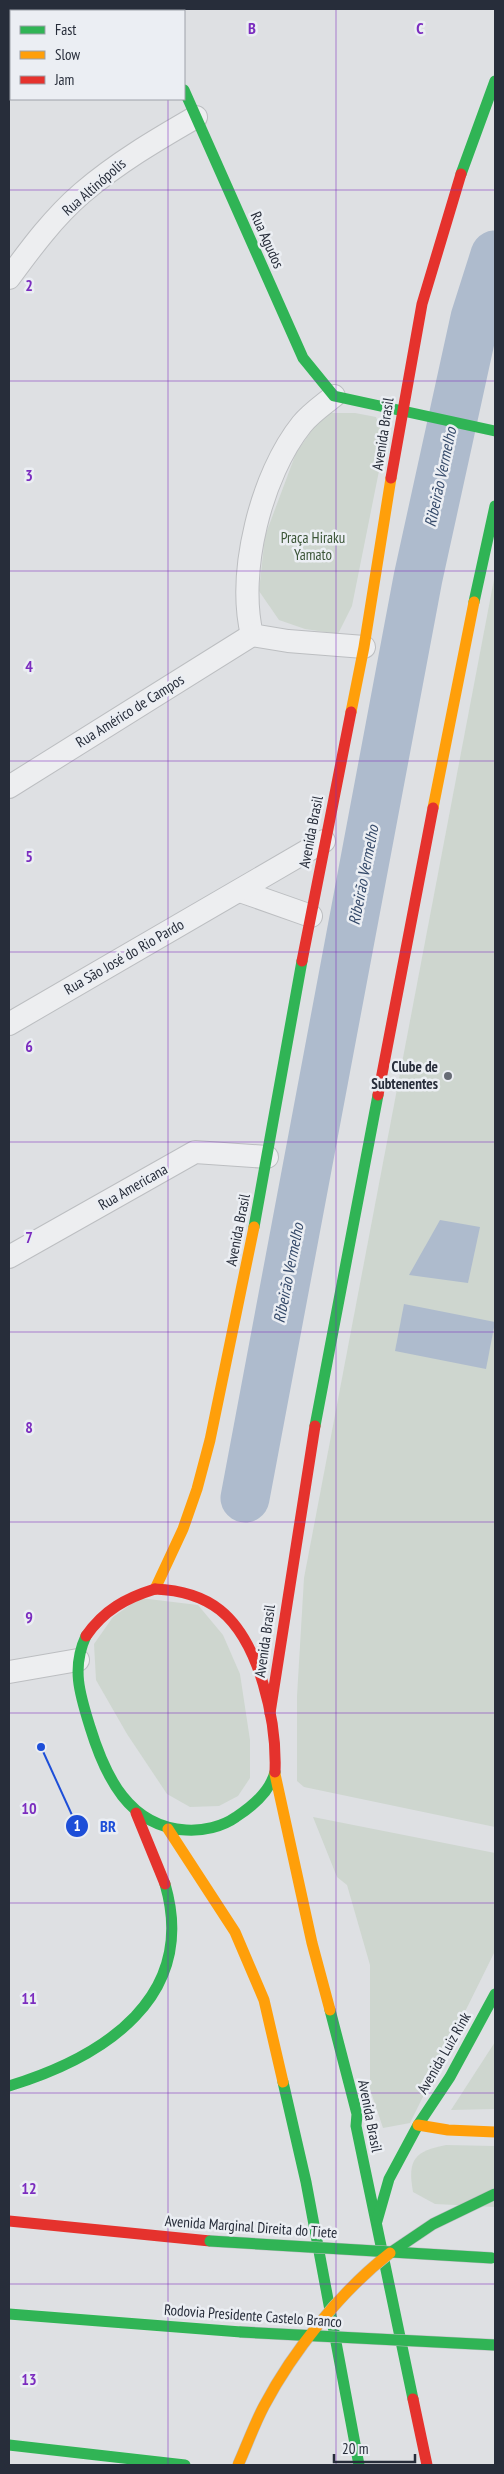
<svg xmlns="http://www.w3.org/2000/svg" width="504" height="2474" font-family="'PT Sans Narrow',sans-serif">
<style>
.green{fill:#ced6cf}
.water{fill:#aebbcd}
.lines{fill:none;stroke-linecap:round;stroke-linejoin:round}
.river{stroke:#aebbcd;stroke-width:49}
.street-casing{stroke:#bcbec1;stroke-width:24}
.street{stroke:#edeef0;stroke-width:22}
.fast{stroke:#30b455;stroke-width:11}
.slow{stroke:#ff9f0a;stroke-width:11}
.jam{stroke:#e5322d;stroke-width:11}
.fast-bridge-casing{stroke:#bbbdc1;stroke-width:12;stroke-linecap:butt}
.slow-bridge-casing{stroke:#bbbdc1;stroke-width:12;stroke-linecap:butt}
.fast-bridge{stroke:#30b455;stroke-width:11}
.slow-bridge{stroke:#ff9f0a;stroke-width:11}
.grid{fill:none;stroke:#7b2cbf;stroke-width:1;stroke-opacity:0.55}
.poi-dot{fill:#676c75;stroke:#ebeef3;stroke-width:2}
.labels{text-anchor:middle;stroke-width:5;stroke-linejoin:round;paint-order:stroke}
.street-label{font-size:15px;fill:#272d3a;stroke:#ebeef3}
.park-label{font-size:15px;fill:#3a5436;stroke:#ebeef3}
.poi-label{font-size:15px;font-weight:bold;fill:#272d3a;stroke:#ebeef3;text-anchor:end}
.water-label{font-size:16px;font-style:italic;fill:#354a6a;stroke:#ebeef3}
.grid-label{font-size:16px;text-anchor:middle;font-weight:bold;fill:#7b2cbf;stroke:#ebeef3;stroke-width:5;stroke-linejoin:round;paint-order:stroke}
.leader{fill:none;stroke:#1d4ed8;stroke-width:2}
.callout-dot{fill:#1d4ed8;stroke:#ebeef3;stroke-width:2}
.mark-label{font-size:15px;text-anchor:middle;font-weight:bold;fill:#fff}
.callout-label{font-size:16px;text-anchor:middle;font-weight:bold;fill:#1d4ed8;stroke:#ebeef3;stroke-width:5;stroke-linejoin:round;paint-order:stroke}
</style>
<rect width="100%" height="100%" fill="#dee0e3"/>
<g class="green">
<path d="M324 413H355L376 417 385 441 352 606 338 634 305 629 279 620 259 591 265 536 296 453Z"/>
<path d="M495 574V1827L304 1787 297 1781V1696L304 1578Z"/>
<path d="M140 1598 198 1605 223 1635 240 1674 250 1740V1778L238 1796 219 1806 190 1807 167 1794 127 1734 96 1680 94 1644 113 1617Z"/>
<path d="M313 1817 495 1853V1951L410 2123 383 2128 370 2089V1965L347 1885 337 1877Z"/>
<path d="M495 2042V2109L451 2110Z"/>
<path d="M446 2145 495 2146V2207L435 2204 413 2192C407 2159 415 2151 446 2145Z"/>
</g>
<g class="water">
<path d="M440 1220 480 1227 468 1283 409 1275Z"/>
<path d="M404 1304 495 1322 486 1369 395 1351Z"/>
</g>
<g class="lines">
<path class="river" d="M245 1498 418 578 475 318 495 255"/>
<g class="street-casing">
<g id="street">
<path d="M9 278C31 248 54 217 82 193 117 163 156 140 196 117"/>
<path d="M334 396C323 405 311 413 302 424 261 475 237 572 252 635L288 641 364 647"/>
<path d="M9 787 252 635"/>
<path d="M240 891 311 916"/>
<path d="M9 1024 324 841"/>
<path d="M9 1257 195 1152 267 1157"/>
<path d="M9 1672 78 1660"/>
</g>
</g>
<use href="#street" class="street"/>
<g class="fast">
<path d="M184 90 303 358 334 396 495 431"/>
<path d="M461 174 495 81"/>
<path d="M474 602 495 506"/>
<path d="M254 1227 302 961"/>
<path d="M315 1426 378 1095"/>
<path d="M86 1636C71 1668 80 1695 90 1727 105 1776 129 1827 186 1830 203 1831 222 1827 236 1817 253 1806 270 1792 275 1772"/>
<path d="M330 2010 357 2114 356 2126 413 2399"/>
<path d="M283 2082 306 2182 359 2465"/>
<path d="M9 2086C104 2057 198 1997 165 1884"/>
<path d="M377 2221 389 2179 418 2125 450 2077 495 1994"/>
<path d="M9 2314 241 2332"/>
<path d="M9 2445 185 2465"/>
</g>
<g class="slow">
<path d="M146 9 147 11"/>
<path d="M351 712 364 647 391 478"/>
<path d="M433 808 474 602"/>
<path d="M155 1589 183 1529 197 1489 210 1440 254 1227"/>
<path d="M275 1774 312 1943 330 2010"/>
<path d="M168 1829 235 1932 264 2000 283 2082"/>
<path d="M418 2125 448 2130 495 2132"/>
</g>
<g class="jam">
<path d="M391 478 422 304 461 174"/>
<path d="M302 961 351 712"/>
<path d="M378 1095 433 808"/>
<path d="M155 1589C179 1590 201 1595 220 1610 260 1642 277 1722 275 1772"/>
<path d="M86 1636C104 1610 126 1598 155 1589"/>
<path d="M270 1713 315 1426"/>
<path d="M136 1813 165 1884"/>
<path d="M9 2221 210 2241"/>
<path d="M413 2399 427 2465"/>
</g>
<g class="fast-bridge-casing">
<g id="fast-bridge">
<path d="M210 2241 492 2258"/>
<path d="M390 2253 433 2224 495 2194"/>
<path d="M241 2332 495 2345"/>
</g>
</g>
<g class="slow-bridge-casing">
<path id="slow-bridge" d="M238 2465C247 2445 254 2425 264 2406 293 2351 341 2291 390 2253"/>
</g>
<use href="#fast-bridge" class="fast-bridge"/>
<use href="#slow-bridge" class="slow-bridge"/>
</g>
<path class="grid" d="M168 9V11M336 9V2465M168 99V2465M9 190H495M9 381H495M9 571H495M9 761H495M9 952H495M9 1142H495M9 1332H495M9 1522H495M9 1713H495M9 1903H495M9 2093H495M9 2284H495"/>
<circle class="poi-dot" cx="448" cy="1076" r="5"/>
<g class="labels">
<g class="street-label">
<text transform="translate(94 187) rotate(-41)" y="5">Rua Altinópolis</text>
<text transform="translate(267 240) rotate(66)" y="5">Rua Agudos</text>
<text transform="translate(383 434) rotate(-81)" y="5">Avenida Brasil</text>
<text transform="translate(130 711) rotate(-32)" y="5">Rua Américo de Campos</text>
<text transform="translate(311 832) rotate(-79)" y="5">Avenida Brasil</text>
<text transform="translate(124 957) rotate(-30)" y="5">Rua São José do Rio Pardo</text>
<text transform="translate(133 1187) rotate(-30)" y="5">Rua Americana</text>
<text transform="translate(238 1230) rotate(-79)" y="5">Avenida Brasil</text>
<text transform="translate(265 1641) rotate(-82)" y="5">Avenida Brasil</text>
<text transform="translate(444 2053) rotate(-60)" y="5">Avenida Luiz Rink</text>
<text transform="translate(370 2116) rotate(79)" y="5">Avenida Brasil</text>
<text transform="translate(251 2227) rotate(4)" y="5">Avenida Marginal Direita do Tiete</text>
<text transform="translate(253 2316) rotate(4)" y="5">Rodovia Presidente Castelo Branco</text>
</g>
<g class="park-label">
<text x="313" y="543">Praça Hiraku<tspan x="313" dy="17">Yamato</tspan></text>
</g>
<g class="poi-label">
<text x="438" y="1072">Clube de<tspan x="438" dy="17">Subtenentes</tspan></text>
</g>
<g class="water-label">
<text transform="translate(440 477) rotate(-78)" y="6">Ribeirão Vermelho</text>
<text transform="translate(363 875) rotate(-79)" y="6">Ribeirão Vermelho</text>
<text transform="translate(288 1273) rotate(-79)" y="6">Ribeirão Vermelho</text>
</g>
</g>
<g class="grid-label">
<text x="252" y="34">B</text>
<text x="420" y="34">C</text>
<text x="29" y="291">2</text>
<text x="29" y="481">3</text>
<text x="29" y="672">4</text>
<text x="29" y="862">5</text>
<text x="29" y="1052">6</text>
<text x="29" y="1243">7</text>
<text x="29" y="1433">8</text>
<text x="29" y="1623">9</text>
<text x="29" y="1814">10</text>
<text x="29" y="2004">11</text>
<text x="29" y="2194">12</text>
<text x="29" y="2385">13</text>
</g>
<path class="leader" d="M41 1747L77 1826"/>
<g class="callout-dot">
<circle cx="41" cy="1747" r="5"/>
<circle cx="77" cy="1826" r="12"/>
</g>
<g class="mark-label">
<text x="77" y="1831">1</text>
</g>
<g class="callout-label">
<text x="108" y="1832">BR</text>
</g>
<rect width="504" height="2474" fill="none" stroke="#272d3a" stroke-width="20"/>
<rect x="10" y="10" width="175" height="90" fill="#ebeef3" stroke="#9da1a9"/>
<rect x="20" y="26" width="25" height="8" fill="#30b455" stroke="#9da1a9"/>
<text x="55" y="35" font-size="15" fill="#272d3a">Fast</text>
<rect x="20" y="51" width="25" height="8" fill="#ff9f0a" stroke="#9da1a9"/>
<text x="55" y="60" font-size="15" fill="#272d3a">Slow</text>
<rect x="20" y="76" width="25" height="8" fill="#e5322d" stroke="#9da1a9"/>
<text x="55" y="85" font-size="15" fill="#272d3a">Jam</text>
<path d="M334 2454v8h81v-8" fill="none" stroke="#272d3a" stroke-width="2.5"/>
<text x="342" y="2454" font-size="15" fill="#272d3a" stroke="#ebeef3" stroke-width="4" paint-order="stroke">20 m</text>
</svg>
